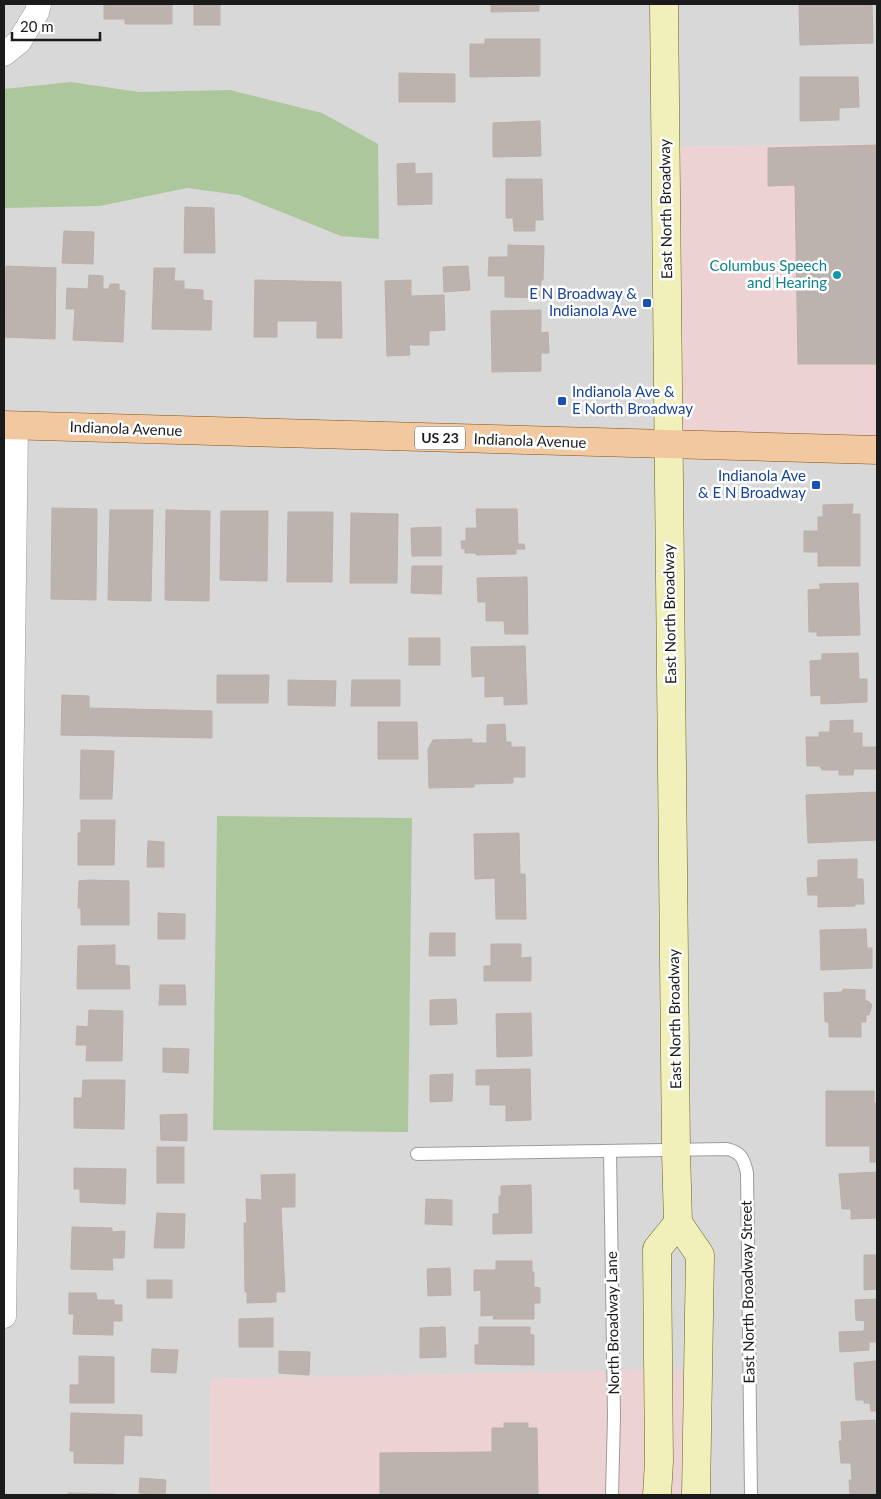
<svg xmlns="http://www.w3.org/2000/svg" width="881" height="1499" font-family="Lato,sans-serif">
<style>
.residential{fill:#d9d8d9}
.commercial{fill:#ecd2d3}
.forest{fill:#abc79b}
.building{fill:#bcb3af;stroke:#bcaea6}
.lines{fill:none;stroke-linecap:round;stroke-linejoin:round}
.service-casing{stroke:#9c9c9c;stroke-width:14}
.minor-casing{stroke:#9c9c9c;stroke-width:25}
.secondary-casing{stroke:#64660f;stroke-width:29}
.primary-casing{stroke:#84530f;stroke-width:29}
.service{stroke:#fff;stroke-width:12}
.minor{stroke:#fff;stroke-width:24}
.secondary{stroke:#f2f0ba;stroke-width:28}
.primary{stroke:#f2c8a1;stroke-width:28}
.culture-dot{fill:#0f9aa8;stroke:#fff;stroke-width:2}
.transit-dot{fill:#1a4fb4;stroke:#fff;stroke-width:2}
.labels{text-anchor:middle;stroke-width:5;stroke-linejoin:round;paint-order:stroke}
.shield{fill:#fff;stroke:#5f5f5f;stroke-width:1}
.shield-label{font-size:14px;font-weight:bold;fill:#1b1b1b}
.street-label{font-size:15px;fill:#1b1b1b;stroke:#fff}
.culture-label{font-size:15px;fill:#0d838f;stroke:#fff;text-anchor:end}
.transit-label{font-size:15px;fill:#164399;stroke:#fff;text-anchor:end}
</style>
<rect width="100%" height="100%" fill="#ece8e2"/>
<path class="residential" d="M4 4H877V144L679 147 877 451V1495H681L683 1370 211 1379 210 1495H4Z"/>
<g class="commercial">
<path d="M877 144V451L678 444 679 147Z"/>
<path d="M683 1369 681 1495H210L211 1379Z"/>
</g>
<g class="forest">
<path d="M71 82 139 92 230 90 322 113 378 144 379 239 341 236 239 195 187 188 100 206 4 208V89Z"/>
<path d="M217 816 412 818 408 1132 213 1130Z"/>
</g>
<g class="building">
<path d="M104 4H172V24H125V19H104Z"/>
<rect x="194" y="4" width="26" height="21"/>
<path d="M491 4H539V11L491 12Z"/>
<path d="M799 4H872L873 43 800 45Z"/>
<path d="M485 39H540V76L470 77V44H485Z"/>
<path d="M399 73 455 74V102H399Z"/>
<path d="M800 77H858L859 107 839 108V120L800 121Z"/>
<path d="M540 121 541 156 493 157V123Z"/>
<path d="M877 145V364H798L795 185 768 186V148Z"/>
<path d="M415 163V174L432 173V204L398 205 397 164Z"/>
<path d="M506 179H542L543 220H535V231H514L513 218H506Z"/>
<path d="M185 207 214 208 215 253H184Z"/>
<path d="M64 231 94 232 93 264 62 263Z"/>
<path d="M508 245 544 246 543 280H541L540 298 505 297V276H488L489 257H508Z"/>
<path d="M6 266 56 268 55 339 4 337Z"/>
<path d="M468 266 470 290 444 292 443 267Z"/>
<path d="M154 268H175L174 281H184V289L203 290V300L212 301 211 330 152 329Z"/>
<path d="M89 275 103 276V289H109L110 284H119V290L125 291 123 342 73 340 75 309H66L67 288 88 289Z"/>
<path d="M255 280 341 282 342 338H317V321H277V337H254Z"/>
<path d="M411 280V296L444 295 445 330 429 331V345H409L410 355 387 356 385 281Z"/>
<path d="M541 310V333L548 332 549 353H541V371L492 372 491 311Z"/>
<path d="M853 504 852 514H860V566H818V552H804V531H818V517H823V505Z"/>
<path d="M52 508 97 509 96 600 51 599Z"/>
<path d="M476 509H517L518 544H524L525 549H516V554L476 555V553H465V548L462 549 461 541H466V528H477Z"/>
<path d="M110 510H153L151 601 108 600Z"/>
<path d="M166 510 210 511 209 601 165 600Z"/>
<path d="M221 511H268L267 581 220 580Z"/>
<path d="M288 512H333L332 582H287Z"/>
<path d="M351 513 398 514 397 583H350Z"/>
<path d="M441 527V556H412L411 528Z"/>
<path d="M412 566H442L441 594 411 593Z"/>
<path d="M527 577 528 634H505L504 621H486V602H478L477 578Z"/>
<path d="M858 583 860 635 817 636V632H809L808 590 821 589 819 584Z"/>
<rect x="409" y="638" width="31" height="27"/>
<path d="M525 646 527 704 504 705V696L485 697V676L472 677 471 647Z"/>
<path d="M858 653 859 679H867V702L821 704V695L811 696 810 661 822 660V654Z"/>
<path d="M217 675H269L268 703H217Z"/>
<path d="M288 680 336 681 335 706 288 705Z"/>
<path d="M352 680H400V706H351Z"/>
<path d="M62 695 89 696V708L212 711V738L61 735Z"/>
<path d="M853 720V733H862V747H877V769H854L853 775H839V770H822L820 766H807L806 737H819V732H830V721Z"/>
<path d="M378 722H417L418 759H378Z"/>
<path d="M505 724 506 742H511V747H525V777H513V783L474 784V787L429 788 428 749 433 740 472 739V743H487V725Z"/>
<path d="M81 750 114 751 112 799H80Z"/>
<path d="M877 792V840L808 843 806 795Z"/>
<path d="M81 820H115L114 865H78V833H81Z"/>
<path d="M519 833 520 874H525L526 919H496L495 878 475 879 474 834Z"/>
<path d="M148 841 164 842V867H147Z"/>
<path d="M857 859V879H863L864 904H855V906L818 907V895H808L807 878 818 877V860Z"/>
<path d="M89 880 129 881V925H81V908H78L79 881Z"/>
<path d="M158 913 185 914V939H158Z"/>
<path d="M866 929 867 948H872V968L821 970 820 930Z"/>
<path d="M430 933H455V956H429Z"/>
<path d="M491 944H521V958L531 957V981H484V966H491Z"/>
<path d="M115 945V965L129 966 130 989H77L78 946Z"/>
<path d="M160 985H185L186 1005H159Z"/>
<path d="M843 989 865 990V1001H868L872 1005 869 1015H866V1022H861V1037H829V1022H825L824 993 842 992Z"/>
<path d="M456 999 457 1024 430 1025V1000Z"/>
<path d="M89 1010 123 1011 122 1061H86L87 1045H76L77 1026 88 1027Z"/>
<path d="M531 1013 532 1056 497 1057 496 1014Z"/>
<path d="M163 1048 189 1049 188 1073 163 1072Z"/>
<path d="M530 1069 531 1120 506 1121V1105H490V1085H476V1070Z"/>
<path d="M453 1074 452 1101 430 1102V1075Z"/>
<path d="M83 1080H125L124 1129 74 1128V1098H82Z"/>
<path d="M826 1091H874V1103H877V1162H870V1146H826Z"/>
<path d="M187 1114V1141L161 1140 160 1115Z"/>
<rect x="157" y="1147" width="27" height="36"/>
<path d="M74 1168 126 1169 125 1204 80 1202V1189H74Z"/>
<path d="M877 1172V1218L851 1219V1209H842L839 1174Z"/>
<path d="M295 1174V1207H281L285 1292H276V1302L247 1303V1292H245L244 1223H247L246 1199 262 1200 261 1175Z"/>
<path d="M531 1185 532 1233 493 1234V1214H499V1196H501V1186Z"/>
<path d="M426 1199 452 1200V1225L425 1224Z"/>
<path d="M157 1213 185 1214 184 1248H154Z"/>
<path d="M72 1227 112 1228V1232L125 1231 124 1258H112L113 1270 71 1269Z"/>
<path d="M864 1255H877V1289L864 1290Z"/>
<path d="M496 1261H532V1272H534V1287L540 1288V1303H534V1319H493L494 1315 481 1316V1290L474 1291V1270H496Z"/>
<path d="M450 1268 451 1295 428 1296 427 1269Z"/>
<rect x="147" y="1280" width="25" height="18"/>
<path d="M69 1293H96L97 1300H114V1305H122V1321H113V1335L73 1334 74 1314H69Z"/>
<path d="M877 1299V1342H869V1350L840 1352 839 1332 864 1331 865 1321 856 1320 855 1300Z"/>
<path d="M273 1318V1347H239V1319Z"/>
<path d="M445 1327 446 1357 420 1358V1328Z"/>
<path d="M479 1327H530V1335H534V1365L475 1364V1345H479Z"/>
<path d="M152 1349 178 1350 176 1373 151 1372Z"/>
<path d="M279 1351 310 1352 309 1375 279 1373Z"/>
<path d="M79 1356 114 1357V1403H70V1385H79Z"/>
<path d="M877 1361V1411H871L870 1403H864V1400H856L854 1363Z"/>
<path d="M71 1413 142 1415V1436L124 1435 123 1464 74 1463V1451H70Z"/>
<path d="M875 1420 877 1461V1495H850L849 1480H852L851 1463H841L839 1441H842L841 1422Z"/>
<path d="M504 1423H528V1428H537L538 1495H380V1453L492 1452V1428H504Z"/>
<path d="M140 1478 166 1480 165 1495 139 1493Z"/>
<path d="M68 1493 115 1494V1495H68Z"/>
</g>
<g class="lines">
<g class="service-casing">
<g id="service">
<path d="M610 1151 614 1416 612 1495"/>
<path d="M417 1154 727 1149C741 1152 744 1159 747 1173L751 1495"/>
</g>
</g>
<g class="minor-casing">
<g id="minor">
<path d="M4 54 19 42 37 12 39 4"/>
<path d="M4 1316 16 426"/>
</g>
</g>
<g class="secondary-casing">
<g id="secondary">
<path d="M664 4 676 1151 678 1223 700 1255 696 1495"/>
<path d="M657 1495 659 1462 657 1249 678 1223"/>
</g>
</g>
<g class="primary-casing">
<path id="primary" d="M4 425 877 450"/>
</g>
<use href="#service" class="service"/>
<use href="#minor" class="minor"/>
<use href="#secondary" class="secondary"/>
<use href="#primary" class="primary"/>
</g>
<circle class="culture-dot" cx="837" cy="275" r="5"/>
<g class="transit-dot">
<rect x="642" y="298" width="10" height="10" rx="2.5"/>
<rect x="557" y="396" width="10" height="10" rx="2.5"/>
<rect x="811" y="480" width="10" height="10" rx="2.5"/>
</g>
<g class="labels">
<rect class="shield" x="415" y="426.5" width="50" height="23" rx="4"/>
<g class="shield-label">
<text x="440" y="443">US 23</text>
</g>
<g class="street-label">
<text transform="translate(666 209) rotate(-91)" y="5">East North Broadway</text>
<text transform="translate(126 429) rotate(2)" y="5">Indianola Avenue</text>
<text transform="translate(530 441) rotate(2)" y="5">Indianola Avenue</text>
<text transform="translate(670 614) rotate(-91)" y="5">East North Broadway</text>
<text transform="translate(675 1019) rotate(-91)" y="5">East North Broadway</text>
<text transform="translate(748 1292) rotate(-91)" y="5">East North Broadway Street</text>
<text transform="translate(613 1323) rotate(-91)" y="5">North Broadway Lane</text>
</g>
<g class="culture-label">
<text x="827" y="271">Columbus Speech<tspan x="827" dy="17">and Hearing</tspan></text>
</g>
<g class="transit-label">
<text x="637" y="299">E N Broadway &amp;<tspan x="637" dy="17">Indianola Ave</tspan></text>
<text x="572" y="397" text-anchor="start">Indianola Ave &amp;<tspan x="572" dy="17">E North Broadway</tspan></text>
<text x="806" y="481">Indianola Ave<tspan x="806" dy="17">&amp; E N Broadway</tspan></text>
</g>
</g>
<rect width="881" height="1499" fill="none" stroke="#1b1b1b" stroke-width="10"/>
<path d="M12 32v8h88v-8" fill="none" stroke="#1b1b1b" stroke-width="2.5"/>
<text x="20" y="32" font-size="15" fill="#1b1b1b" stroke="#ffffff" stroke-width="4" paint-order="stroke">20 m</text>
</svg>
